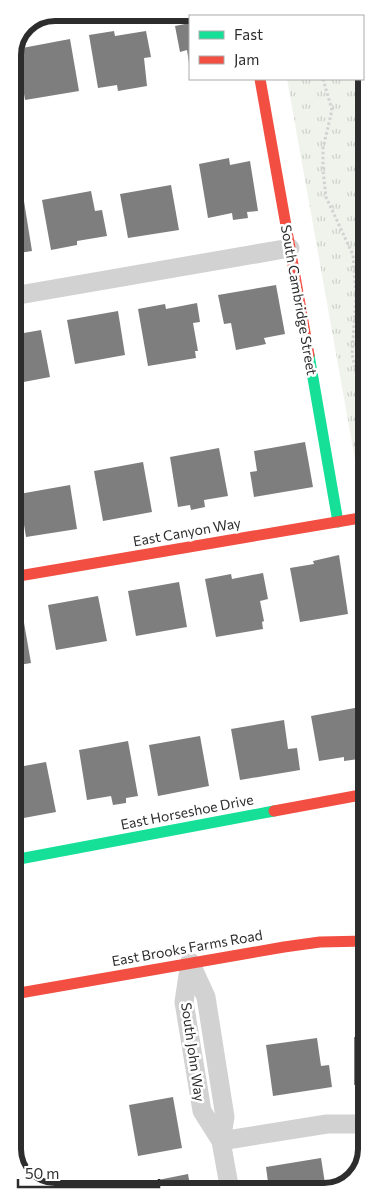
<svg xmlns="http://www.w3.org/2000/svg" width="379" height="1204" font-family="Commissioner,sans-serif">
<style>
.park{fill:url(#park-tufts)}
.building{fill:#7e7e7e}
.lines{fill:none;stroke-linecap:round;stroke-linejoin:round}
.path{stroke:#d2d2d2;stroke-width:3;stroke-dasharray:2.5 2.5;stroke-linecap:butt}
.street{stroke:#d2d2d2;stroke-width:19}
.fast{stroke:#16e098;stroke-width:11}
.jam{stroke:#f24e42;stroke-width:11}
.labels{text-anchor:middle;stroke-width:5;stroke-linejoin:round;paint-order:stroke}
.street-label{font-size:14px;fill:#2d2d2d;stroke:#fff}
.rim{fill:none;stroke:#2d2d2d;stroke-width:6}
</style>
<defs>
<pattern id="park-tufts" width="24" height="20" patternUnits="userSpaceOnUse" patternTransform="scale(1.25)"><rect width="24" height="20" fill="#f0f3ec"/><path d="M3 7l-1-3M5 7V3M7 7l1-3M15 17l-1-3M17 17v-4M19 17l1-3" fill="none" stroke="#ced1cb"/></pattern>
</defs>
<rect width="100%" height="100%" fill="#fff"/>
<g class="park">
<path d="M278 13H329L337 16H277Z"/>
<path d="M363 40 365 44 366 481 359 482 287 79H363Z"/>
</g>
<g class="building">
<path d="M220 13H231L232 16H207Z"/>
<path d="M190 23V63H189L187 50 180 52 175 26Z"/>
<path d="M114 31 115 36 146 31 151 57 144 58 147 86 118 91 117 85 98 88 89 35Z"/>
<path d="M70 39 79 91 25 100 17 49Z"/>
<path d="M229 158 230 165 250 161 258 211 247 212 248 218 233 220 232 213 208 218 199 164Z"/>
<path d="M171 185 179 230 128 238 120 194Z"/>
<path d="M91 191 95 211 102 210 107 236 77 241V245L51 250 42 200Z"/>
<path d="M23 195 32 251 19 253 20 258 13 259V197Z"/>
<path d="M276 285 285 334 264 338 266 344 236 350 231 323 224 324 218 295Z"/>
<path d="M197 303 200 322 193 323 198 351H195L196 358 148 366 138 309 165 304 166 309Z"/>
<path d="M118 311 125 355 75 364 67 320Z"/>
<path d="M13 330H17L18 334 41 330 50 377 13 384Z"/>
<path d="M305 442 313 487 254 497 250 472 257 471 254 451Z"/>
<path d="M219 448 228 496 204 500 205 507 191 510 190 505 178 507 170 457Z"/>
<path d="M143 462 152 512 103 521 94 471Z"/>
<path d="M70 485 77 529 26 537 19 494Z"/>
<path d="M339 555 348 614 300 622 290 568 314 564 313 561Z"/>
<path d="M263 573 268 599 260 601 264 621 262 622 263 629 216 637 205 579 231 574 232 579Z"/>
<path d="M179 582 187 627 136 636 128 591Z"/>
<path d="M98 596 107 641 56 650 48 605Z"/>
<path d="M22 611 31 663 13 666V613Z"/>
<path d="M360 707 366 738V758L344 761V757L319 761 311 716Z"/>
<path d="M284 720 288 749 297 748 300 770 240 780 231 729Z"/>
<path d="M200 736 209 786 158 796 149 745Z"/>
<path d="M128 741 138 796 126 798V803L113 805 111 796 87 800 79 750Z"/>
<path d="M46 762 56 812 13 820V768Z"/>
<rect x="354" y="1037" width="12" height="48"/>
<path d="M317 1038 321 1066 329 1065 332 1087 273 1096 266 1045Z"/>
<path d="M173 1097 182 1148 138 1156 129 1105Z"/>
<path d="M14 1138H15L19 1168 14 1160Z"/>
<path d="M321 1158 326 1190H269L266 1167Z"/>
<path d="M188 1174 191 1191H139L138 1184Z"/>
</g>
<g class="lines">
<g class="path">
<path d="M308 16V13"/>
<path d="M323 79 332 110 323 148V170L326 197 353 255 356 295 352 354 358 380"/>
<path d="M366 382 358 380 366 401"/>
</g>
<g class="street">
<path d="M249 13V16"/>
<path d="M13 296 290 248"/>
<path d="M190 962 206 997 225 1117 221 1141 230 1191"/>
<path d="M190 962 184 1002 202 1111 221 1141"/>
<path d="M221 1141 327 1124H366"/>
</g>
<g class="fast">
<path d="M309 355 338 522"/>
<path d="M14 860 274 811"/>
</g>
<g class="jam">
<path d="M260 79 309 355"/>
<path d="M13 577 366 517"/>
<path d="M274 811 366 794"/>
<path d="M14 994 284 947 320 942 366 941"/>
</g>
</g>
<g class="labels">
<g class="street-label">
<text transform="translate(299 300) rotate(80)" y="5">South Cambridge Street</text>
<text transform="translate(187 532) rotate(-10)" y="5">East Canyon Way</text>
<text transform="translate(187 812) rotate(-11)" y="5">East Horseshoe Drive</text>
<text transform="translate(187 948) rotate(-10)" y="5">East Brooks Farms Road</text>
<text transform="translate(193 1052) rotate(82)" y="5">South John Way</text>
</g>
</g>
<path d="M0 0H379V1204H0ZM55 21H324A34 34 0 0 1 358 55V1149A34 34 0 0 1 324 1183H55A34 34 0 0 1 21 1149V55A34 34 0 0 1 55 21Z" fill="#fff" fill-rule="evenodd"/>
<path class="rim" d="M55 21H324A34 34 0 0 1 358 55V1149A34 34 0 0 1 324 1183H55A34 34 0 0 1 21 1149V55A34 34 0 0 1 55 21Z"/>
<rect x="189" y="15" width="175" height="65" fill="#ffffff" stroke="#ababab"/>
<rect x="199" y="31" width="25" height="8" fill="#16e098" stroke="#ababab"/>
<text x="234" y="40" font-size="15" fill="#2d2d2d">Fast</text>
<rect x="199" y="56" width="25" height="8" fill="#f24e42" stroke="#ababab"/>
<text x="234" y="65" font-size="15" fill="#2d2d2d">Jam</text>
<path d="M18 1179v8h141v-8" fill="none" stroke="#2d2d2d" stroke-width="2.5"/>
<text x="25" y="1179" font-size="15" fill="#2d2d2d" stroke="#ffffff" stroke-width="4" paint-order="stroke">50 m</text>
</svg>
